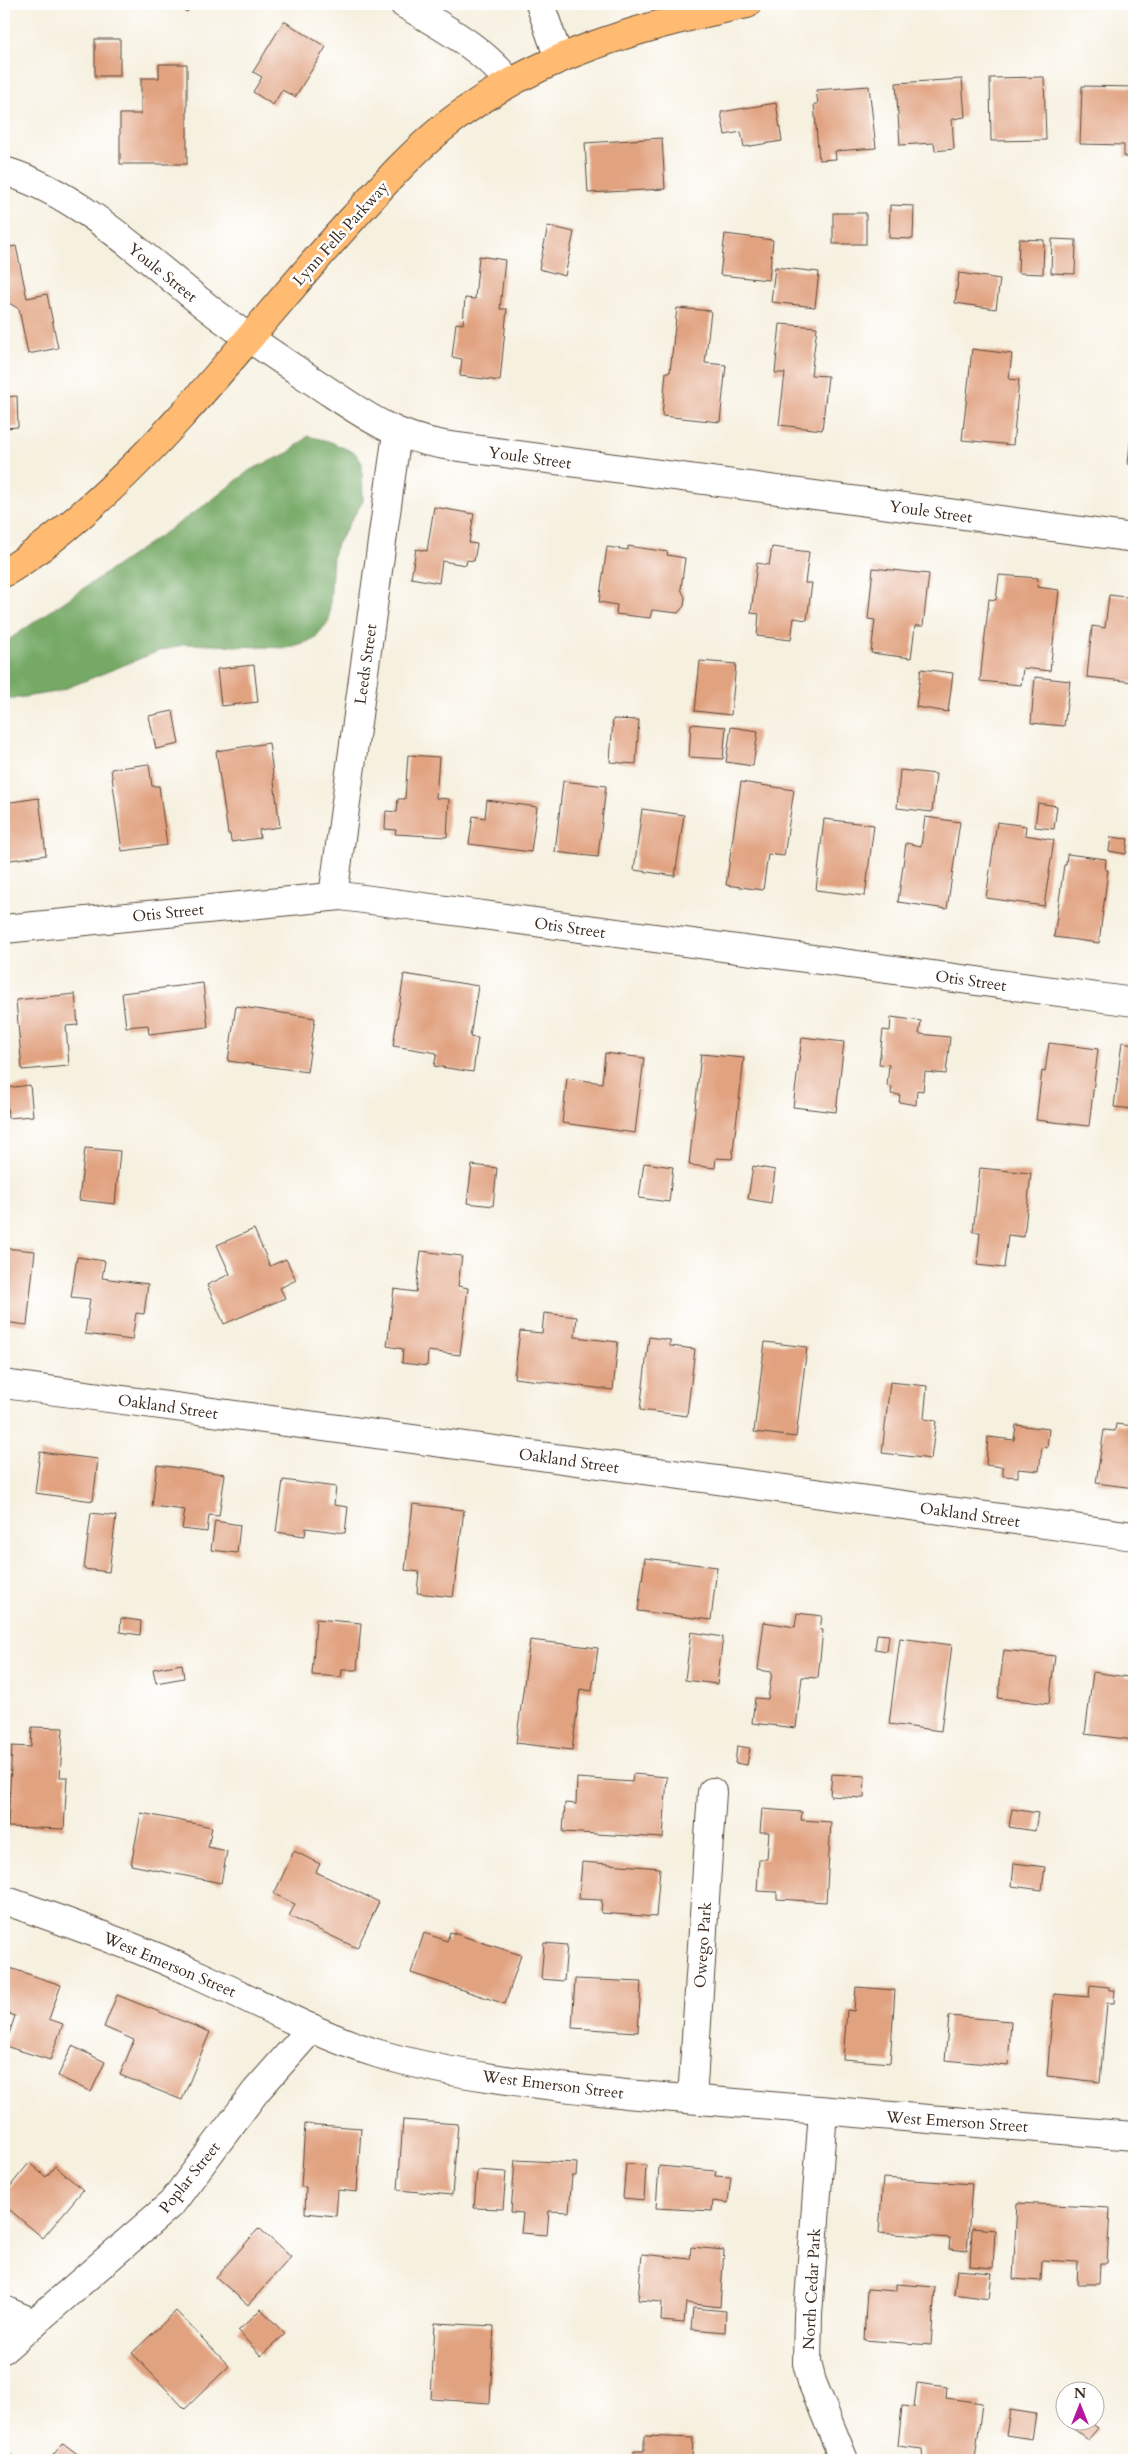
<svg xmlns="http://www.w3.org/2000/svg" width="1138" height="2464" font-family="Cardo,serif">
<style>
.forest{fill:#74a965;stroke:#586a42}
.building{fill:#e1a280}
.lines{fill:none;stroke-linecap:round;stroke-linejoin:round}
.minor-casing{stroke:#57483b;stroke-width:30}
.major-casing{stroke:#57483b;stroke-width:30}
.minor{stroke:#fff;stroke-width:28}
.major{stroke:#ffbb71;stroke-width:28}
.labels{text-anchor:middle;stroke-width:5;stroke-linejoin:round;paint-order:stroke}
.street-label{font-size:16px;fill:#3b2a1e;stroke:#fff}
</style>
<rect width="100%" height="100%" fill="#fff"/>
<filter id="ink" filterUnits="userSpaceOnUse"><feTurbulence type="fractalNoise" baseFrequency=".02" numOctaves="2"/><feDisplacementMap in="SourceGraphic" scale="10" xChannelSelector="R" yChannelSelector="G"/><feConvolveMatrix kernelMatrix="1 2 1 2 8 2 1 2 1" color-interpolation-filters="sRGB"/></filter>
<filter id="wash" filterUnits="userSpaceOnUse"><feTurbulence type="fractalNoise" baseFrequency=".0096" numOctaves="4" result="noise"/><feDisplacementMap in="SourceGraphic" scale="20" xChannelSelector="R" yChannelSelector="G"/><feGaussianBlur stdDeviation="1.12" result="paint"/><feColorMatrix in="noise" values="0 0 0 0 0 0 0 0 0 0 0 0 0 0 0 0 0 1.4 0 .05"/><feComposite in="paint" operator="in"/></filter>
<g filter="url(#wash)">
<rect width="100%" height="100%" fill="#f6f0df"/>
<path class="forest" d="M308 436 331 442 355 453 362 463 363 501 337 544 333 556 329 621 313 640 287 648 186 644 159 651 57 692 4 700V643L208 503 250 470 288 453Z"/>
<g id="blocks">
<g class="building">
<path d="M174 4H193L187 12Z"/>
<path d="M284 21 326 47 295 97 282 90 273 105 253 92 262 77 253 72Z"/>
<rect x="95" y="39" width="25" height="37"/>
<path d="M159 64H187V164H120V114H141V78H159Z"/>
<path d="M1044 77 1046 140 991 141 990 78Z"/>
<path d="M962 79 965 117 952 119 954 149 935 151 934 143 900 145 896 83Z"/>
<path d="M869 86 876 148 835 151 836 159 819 160 814 104H818L816 90Z"/>
<path d="M1082 86 1134 87V157H1124V145L1080 144Z"/>
<path d="M776 103 782 141 744 147 741 132 725 135 721 112Z"/>
<path d="M662 138 665 189 588 193 585 143Z"/>
<path d="M890 205 914 206 913 239 889 238Z"/>
<rect x="833" y="213" width="33" height="31"/>
<path d="M548 226 574 232 565 276 539 269Z"/>
<path d="M725 234 773 240 769 280 720 275Z"/>
<path d="M1019 239 1044 240 1043 274 1018 273Z"/>
<path d="M1052 239 1076 240 1075 274 1051 273Z"/>
<path d="M16 246 27 298 47 294 58 348 28 354 19 309 4 300V248Z"/>
<path d="M479 256 505 260 500 309H507L500 381 460 376 462 359 452 357 456 323 463 324 465 298 475 299Z"/>
<path d="M775 267 819 272 815 307 771 302Z"/>
<path d="M959 273 1000 279 996 309 955 303Z"/>
<path d="M677 308 711 311 705 363 726 365 720 422 662 416 666 372H670Z"/>
<path d="M780 324 817 327 811 375 828 376 822 430 779 425 785 373H775Z"/>
<path d="M972 349 1012 354 1009 379 1019 380 1013 445 962 440Z"/>
<path d="M17 396 18 427 4 428V397Z"/>
<path d="M1133 415H1134V465L1128 464Z"/>
<path d="M434 507 474 514 469 543 477 544 474 561 467 560 466 565 442 561 439 583 411 578 416 549 427 551Z"/>
<path d="M628 546 668 552 667 555 685 558 681 589 685 597 684 606 678 613 652 610 650 618 616 614 617 605 599 602 607 547 628 550Z"/>
<path d="M772 547 809 552 805 583H812L807 620 794 618 791 640 757 636 759 614 751 613 757 563 769 565Z"/>
<path d="M873 568 929 574 923 626H915L911 658 871 653 875 620 868 619Z"/>
<path d="M999 575 1038 578 1037 587 1059 590 1050 671 1023 668 1021 685 980 681 989 599 996 600Z"/>
<path d="M1109 595 1134 598V682L1087 677 1092 626 1105 628Z"/>
<path d="M700 661 736 664 731 715 695 711Z"/>
<path d="M254 665 258 702 221 706 217 669Z"/>
<path d="M921 669 953 673 948 712 916 707Z"/>
<path d="M1035 677 1070 681 1064 726 1031 723Z"/>
<path d="M173 711 179 744 156 749 149 716Z"/>
<path d="M613 719 639 720 636 764 610 762Z"/>
<path d="M691 724 726 727 723 759 689 757Z"/>
<path d="M731 727 758 731 753 766 726 762Z"/>
<path d="M269 743 280 827 259 830 260 838 231 842 230 834H228L216 751Z"/>
<path d="M408 755 439 757 436 798 449 799 447 837 395 834 396 830 385 829 386 811 397 812 398 799H405Z"/>
<path d="M149 764 152 786H159L167 845 122 851 111 769Z"/>
<path d="M900 770 936 774 932 812 897 808Z"/>
<path d="M563 781 606 786 598 857 555 852Z"/>
<path d="M741 782 794 790 784 856 768 854 763 890 726 885Z"/>
<path d="M39 798 46 855 4 861V803Z"/>
<path d="M487 800 537 807 531 852 469 844 473 816 485 818Z"/>
<path d="M1038 803 1057 806 1054 829 1035 827Z"/>
<path d="M642 809 684 815 675 876 634 870Z"/>
<path d="M925 817 960 822 947 909 898 902 906 843 921 846Z"/>
<path d="M824 819 874 825 865 896 816 890Z"/>
<path d="M997 822 1026 826 1025 835 1054 840 1044 906 986 898Z"/>
<path d="M1111 837 1128 839 1126 854 1109 851Z"/>
<path d="M1067 854 1106 859 1105 870H1108L1099 943 1054 937 1064 865H1066Z"/>
<path d="M404 974 478 986 470 1037 478 1038 473 1072 434 1066 437 1053 393 1046Z"/>
<path d="M203 983 208 1027 149 1034 148 1025 126 1027 122 993Z"/>
<path d="M75 994 78 1025 66 1026 69 1066 22 1070 16 1000Z"/>
<path d="M236 1006 315 1018 307 1072 228 1061Z"/>
<path d="M891 1017 921 1021 919 1034 950 1037 946 1074 925 1072 923 1091 917 1090 916 1105 899 1102 900 1095 891 1094 892 1087 887 1086 889 1065 879 1064 883 1030 890 1031Z"/>
<path d="M802 1037 844 1042 836 1112 793 1107Z"/>
<path d="M1122 1042 1134 1044V1109L1114 1107Z"/>
<path d="M1049 1043 1098 1049 1089 1126 1036 1120 1042 1071 1045 1072Z"/>
<path d="M605 1053 644 1058 635 1133 562 1123 567 1078 602 1083Z"/>
<path d="M701 1054 744 1058 732 1159 716 1158 715 1168 689 1165Z"/>
<path d="M30 1085 33 1116 8 1118 6 1088Z"/>
<path d="M85 1148 120 1151 115 1204 79 1200Z"/>
<path d="M644 1163 673 1167 669 1202 639 1198Z"/>
<path d="M472 1165 497 1168 493 1206 467 1203Z"/>
<path d="M753 1166 775 1170 771 1203 748 1199Z"/>
<path d="M980 1168 1031 1173 1024 1237 1008 1235 1004 1268 977 1265 980 1232H973Z"/>
<path d="M254 1229 270 1266 286 1259 296 1280 280 1288 285 1298 224 1324 207 1285 230 1274 217 1245Z"/>
<path d="M4 1248 35 1251 27 1325 4 1322Z"/>
<path d="M421 1251 462 1256 458 1286 468 1288 460 1355 428 1351 427 1366 402 1363 403 1349 387 1346 394 1289 416 1292Z"/>
<path d="M77 1257 105 1261 102 1278 148 1284 144 1314 136 1313 132 1340 85 1334 90 1299 71 1297Z"/>
<path d="M544 1313 577 1317 575 1337 618 1342 613 1390 514 1378 520 1331 542 1333Z"/>
<path d="M649 1337 670 1340V1346L695 1349 687 1416 640 1410Z"/>
<path d="M765 1342 807 1347 796 1437 754 1432Z"/>
<path d="M890 1382 927 1386 924 1419 936 1421 931 1459 882 1453Z"/>
<path d="M1116 1424 1134 1426V1488L1096 1483 1104 1430 1115 1431Z"/>
<path d="M1016 1425 1049 1429 1047 1448 1042 1447 1039 1471 1018 1469V1477L1003 1476V1467L986 1465 988 1437 1014 1440Z"/>
<path d="M40 1452 98 1459 93 1501 35 1493Z"/>
<path d="M157 1465 225 1474 219 1516 209 1515 207 1532 182 1529 185 1510 152 1506Z"/>
<path d="M283 1480 336 1487 334 1505 348 1507 345 1533 306 1528 305 1536 276 1532Z"/>
<path d="M413 1504 464 1510 453 1597 417 1593 419 1572 405 1570Z"/>
<path d="M91 1513 116 1516 109 1572 84 1569Z"/>
<path d="M215 1521 240 1525 237 1553 211 1550Z"/>
<path d="M645 1558 717 1567 711 1620 638 1611Z"/>
<path d="M797 1613 822 1616 820 1630H823L818 1678 802 1677 796 1728 752 1723 755 1698 768 1699 772 1672 758 1670 764 1622 795 1627Z"/>
<path d="M121 1618 141 1621 140 1635 120 1632Z"/>
<path d="M316 1619 361 1623 357 1670H342L341 1677 312 1675Z"/>
<path d="M691 1632 723 1637 717 1684 685 1680Z"/>
<path d="M877 1634 889 1635 887 1651 875 1649Z"/>
<path d="M900 1638 952 1645 941 1731 889 1724Z"/>
<path d="M530 1640 598 1648 592 1691 580 1689 572 1750 516 1743Z"/>
<path d="M1004 1650 1055 1656 1049 1704 998 1698Z"/>
<path d="M182 1664 184 1678 156 1683 153 1669Z"/>
<path d="M1093 1672 1134 1678V1740L1085 1734Z"/>
<path d="M32 1727 63 1728 60 1777H67L64 1829 8 1827 12 1746 31 1747Z"/>
<path d="M737 1746 750 1748 747 1765 735 1763Z"/>
<path d="M633 1774 667 1777 663 1838 563 1832 565 1803 576 1804 577 1778 632 1782Z"/>
<path d="M832 1774 865 1776 864 1798 830 1796Z"/>
<path d="M762 1809 802 1812 801 1820 831 1822 826 1902 777 1899V1892L757 1891 759 1859H767L769 1832H760Z"/>
<path d="M1012 1809 1038 1813 1035 1831 1009 1827Z"/>
<path d="M141 1813 212 1827 208 1847 227 1851 221 1883 131 1865Z"/>
<path d="M294 1851 320 1864 316 1872 379 1902 357 1948 289 1916 295 1904 274 1894Z"/>
<path d="M582 1862 660 1868 656 1917 601 1913 602 1900 579 1899Z"/>
<path d="M1014 1863 1045 1867 1042 1890 1012 1886Z"/>
<path d="M450 1932 521 1955 505 2004 411 1973 424 1933 447 1941Z"/>
<path d="M544 1943 567 1945 564 1981 541 1979Z"/>
<path d="M4 1966 61 1985 49 2019 63 2024 50 2060 5 2046 15 2016 4 2012Z"/>
<path d="M575 1979 641 1982 638 2032 572 2028Z"/>
<path d="M1090 1985 1109 1987V1990H1115L1114 2003H1107L1100 2082 1047 2076 1054 1994 1089 1997Z"/>
<path d="M856 1987 895 1990 890 2063 843 2059 847 2010 854 2011Z"/>
<path d="M117 1995 210 2032 182 2100 120 2075 134 2040 104 2027Z"/>
<path d="M949 2016 1011 2021 1008 2066 945 2060Z"/>
<path d="M72 2046 105 2062 91 2092 58 2076Z"/>
<path d="M403 2120 458 2124 452 2195 398 2190Z"/>
<path d="M305 2124 361 2128 357 2192 338 2190 336 2216 305 2213 306 2187H301Z"/>
<path d="M515 2160 577 2163 576 2176H572L569 2212 549 2211 547 2235 521 2233 523 2213 511 2212Z"/>
<path d="M29 2163 46 2177 55 2166 83 2190 43 2238 4 2205V2194Z"/>
<path d="M626 2164 646 2165 644 2200 623 2198Z"/>
<path d="M659 2166 716 2171 715 2176 731 2177 728 2203 713 2201 712 2211 656 2208Z"/>
<path d="M477 2170 506 2172 503 2209 474 2208Z"/>
<path d="M883 2178 972 2184 967 2251 949 2249 950 2238 879 2233Z"/>
<path d="M1017 2203 1110 2208 1107 2263H1100L1099 2284H1077L1078 2262 1042 2260 1041 2281 1013 2279Z"/>
<path d="M259 2228 291 2257 248 2305 216 2277Z"/>
<path d="M972 2228 995 2230 993 2268 970 2266Z"/>
<path d="M691 2247 724 2250 720 2307 686 2303 684 2323 661 2321 662 2302 638 2300 642 2254 690 2259Z"/>
<path d="M957 2270 992 2273 989 2299 954 2294Z"/>
<path d="M896 2284 935 2287 931 2345 864 2340 867 2289 896 2291Z"/>
<path d="M693 2308 726 2311 725 2332 691 2329Z"/>
<path d="M261 2309 285 2334 261 2356 238 2331Z"/>
<path d="M176 2311 229 2366 185 2409 132 2353Z"/>
<path d="M435 2323 494 2326 490 2403 431 2399Z"/>
<path d="M917 2383 947 2387 946 2398 982 2403 975 2460H923L922 2449 898 2446 902 2406 914 2407Z"/>
<path d="M1010 2410 1036 2414 1032 2439 1006 2435Z"/>
<path d="M1068 2422H1089L1098 2428 1088 2440 1067 2423Z"/>
<path d="M644 2436 693 2438 692 2460H633L634 2451H644Z"/>
<path d="M63 2443 85 2460H49Z"/>
<path d="M7 2452 18 2460H4Z"/>
</g>
</g>
</g>
<g filter="url(#ink)">
<use href="#blocks" fill-opacity="0" stroke="#57483b" stroke-width="1"/>
<g class="lines">
<g class="minor-casing">
<g id="minor">
<path d="M404 4C442 27 482 47 509 82"/>
<path d="M540 4 559 59"/>
<path d="M4 171C79 193 147 260 207 307 244 336 283 361 322 387 364 415 392 436 444 445L1134 538"/>
<path d="M333 896 397 433"/>
<path d="M4 929 341 896 1134 1002"/>
<path d="M4 1384 1134 1536"/>
<path d="M4 1900C72 1924 140 1948 205 1978 262 2004 319 2036 379 2054 459 2077 543 2085 626 2094L1134 2136"/>
<path d="M692 2099 712 1792"/>
<path d="M823 2111 808 2315 807 2363 812 2382 844 2460"/>
<path d="M4 2310 34 2323"/>
<path d="M4 2349 172 2203 256 2091 312 2028"/>
</g>
</g>
<g class="major-casing">
<path id="major" d="M4 573C34 555 62 532 88 509 187 422 265 314 354 217 384 184 414 150 450 122 535 56 643 25 747 4"/>
</g>
<use href="#minor" class="minor"/>
<use href="#major" class="major"/>
</g>
</g>
<g class="labels">
<g class="street-label">
<text transform="translate(340 233) rotate(-48)" y="6">Lynn Fells Parkway</text>
<text transform="translate(163 272) rotate(39)" y="6">Youle Street</text>
<text transform="translate(530 457) rotate(8)" y="6">Youle Street</text>
<text transform="translate(931 511) rotate(8)" y="6">Youle Street</text>
<text transform="translate(365 664) rotate(-82)" y="6">Leeds Street</text>
<text transform="translate(168 912) rotate(-6)" y="6">Otis Street</text>
<text transform="translate(570 927) rotate(8)" y="6">Otis Street</text>
<text transform="translate(971 980) rotate(8)" y="6">Otis Street</text>
<text transform="translate(168 1406) rotate(8)" y="6">Oakland Street</text>
<text transform="translate(569 1460) rotate(8)" y="6">Oakland Street</text>
<text transform="translate(970 1514) rotate(8)" y="6">Oakland Street</text>
<text transform="translate(702 1945) rotate(-86)" y="6">Owego Park</text>
<text transform="translate(170 1964) rotate(23)" y="6">West Emerson Street</text>
<text transform="translate(553 2084) rotate(7)" y="6">West Emerson Street</text>
<text transform="translate(957 2121) rotate(4)" y="6">West Emerson Street</text>
<text transform="translate(189 2177) rotate(-51)" y="6">Poplar Street</text>
<text transform="translate(811 2289) rotate(-87)" y="6">North Cedar Park</text>
</g>
</g>
<rect width="1138" height="2464" fill="none" stroke="#fff" stroke-width="20"/>
<g transform="translate(1080 2406)"><circle r="24" fill="#ffffff" stroke="#b1aaa5"/>
<path d="M0-4L9 19L0 12L-9 19Z" fill="#b5179e"/>
<text y="-8" font-size="14" font-weight="bold" text-anchor="middle" fill="#3b2a1e">N</text>
</g>
</svg>
